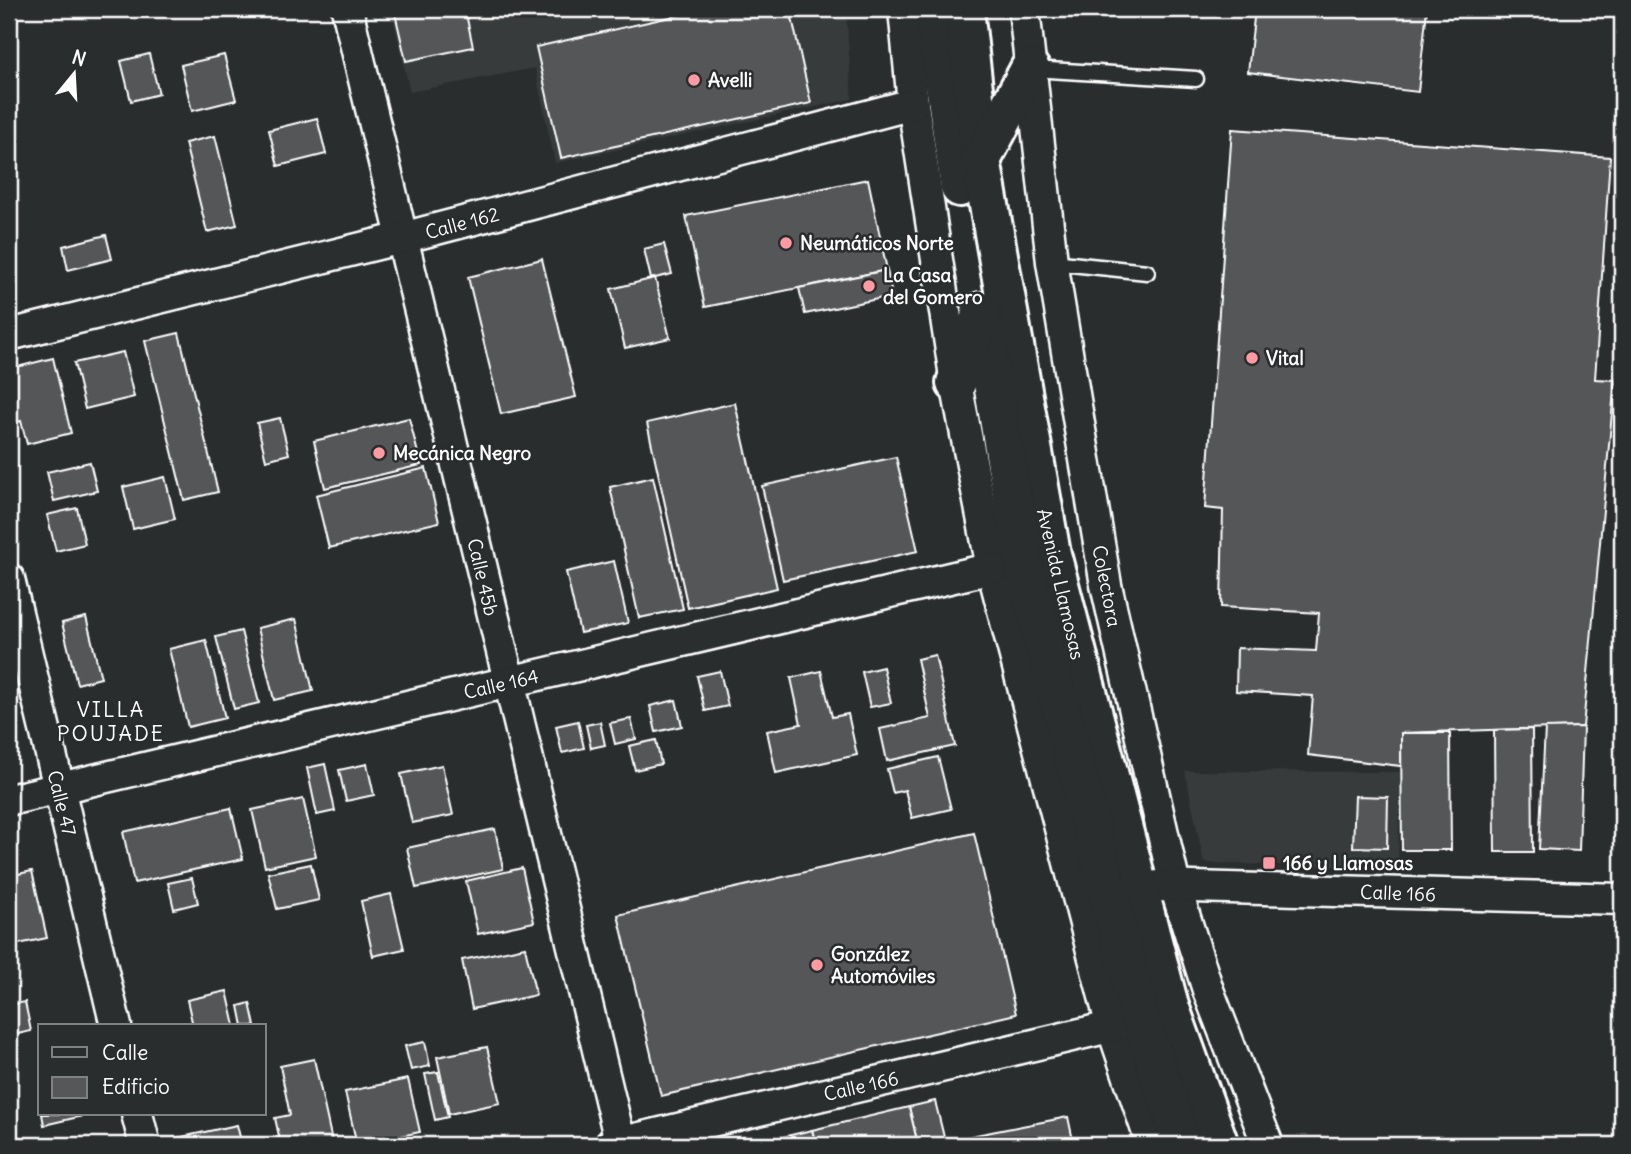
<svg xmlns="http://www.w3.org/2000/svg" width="1631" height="1154" font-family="Delius,sans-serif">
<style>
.built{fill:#373a3b}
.building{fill:#555758;stroke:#fff;stroke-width:2}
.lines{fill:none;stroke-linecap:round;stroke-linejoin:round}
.service-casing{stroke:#fff;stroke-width:19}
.minor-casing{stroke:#fff;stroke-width:35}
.trunk-casing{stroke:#fff;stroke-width:44}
.service{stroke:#2a2d2e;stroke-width:14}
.minor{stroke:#2a2d2e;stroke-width:30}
.trunk{stroke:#2a2d2e;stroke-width:38}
.poi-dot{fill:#ff9aa2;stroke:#2a2d2e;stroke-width:2.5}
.labels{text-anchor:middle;stroke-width:5;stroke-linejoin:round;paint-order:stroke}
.poi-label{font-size:19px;font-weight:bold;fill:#fff;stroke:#2a2d2e;text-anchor:start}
.street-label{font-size:19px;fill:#fff;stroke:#2a2d2e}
.neighbourhood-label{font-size:21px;letter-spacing:2px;fill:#fff;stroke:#2a2d2e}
</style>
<rect width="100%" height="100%" fill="#2a2d2e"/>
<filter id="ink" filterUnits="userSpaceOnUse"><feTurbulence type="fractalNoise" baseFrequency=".0143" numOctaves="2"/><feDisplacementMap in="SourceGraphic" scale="14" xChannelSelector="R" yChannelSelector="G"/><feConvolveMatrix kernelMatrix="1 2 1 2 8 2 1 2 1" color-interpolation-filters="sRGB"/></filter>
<g filter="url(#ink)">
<g class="built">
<path d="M391 9H846L852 99 555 163 535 68 410 92Z"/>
<path d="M1185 771 1400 772 1398 868 1204 863Z"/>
</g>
<g class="building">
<path d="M394 9H465L473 47 406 61Z"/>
<path d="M706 9H790L811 103 561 158 536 47Z"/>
<path d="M1255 9H1427L1418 92 1248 72Z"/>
<path d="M149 54 159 94 131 101 121 61Z"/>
<path d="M224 55 236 100 192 111 181 65Z"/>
<path d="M317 118 326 154 278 166 269 130Z"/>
<path d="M1232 129 1610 157 1595 379 1615 380 1583 727 1401 733V766L1308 755 1313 696 1236 691 1237 648 1316 651 1319 613 1221 607 1223 510 1205 508Z"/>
<path d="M215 136 237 225 207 232 185 143Z"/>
<path d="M868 179 887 270 705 307 686 216Z"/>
<path d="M106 235 112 259 68 270 63 246Z"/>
<path d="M664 244 672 274 651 279 644 249Z"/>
<path d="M542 259 576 397 501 414 468 277Z"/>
<path d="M887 270 892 296 805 314 799 288Z"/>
<path d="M655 278 670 338 625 348 611 289Z"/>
<path d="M179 333 218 492 184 500 145 341Z"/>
<path d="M123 352 134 397 85 409 74 363Z"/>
<path d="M53 358 71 433 27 444 21 421 12 423 9 411V369Z"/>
<path d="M735 403 777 588 688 608 647 423Z"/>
<path d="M280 418 289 454 266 460 257 423Z"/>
<path d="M409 418 421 465 325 488 314 441Z"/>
<path d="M896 457 918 551 783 580 762 486Z"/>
<path d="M90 462 97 491 54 501 47 472Z"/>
<path d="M426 468 439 522 329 548 316 495Z"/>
<path d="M165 477 175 519 133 529 123 487Z"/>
<path d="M653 477 683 609 639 618 610 487Z"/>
<path d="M77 508 85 544 56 551 47 515Z"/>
<path d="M614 561 628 623 580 633 566 572Z"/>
<path d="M86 617 101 678 77 684 62 623Z"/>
<path d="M296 619 313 691 274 700 257 628Z"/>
<path d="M241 631 259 703 234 709 216 637Z"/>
<path d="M206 640 225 718 188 727 169 649Z"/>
<path d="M935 655 955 746 887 761 880 729 930 718 917 659Z"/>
<path d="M883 667 891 703 870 707 862 672Z"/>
<path d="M720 671 728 706 705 711 697 676Z"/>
<path d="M821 671 832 717 848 714 857 755 776 773 767 731 801 724 791 678Z"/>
<path d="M676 700 682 726 656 732 650 706Z"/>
<path d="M631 719 636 739 615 744 610 723Z"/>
<path d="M578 721 584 748 562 753 556 726Z"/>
<path d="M600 722 605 745 591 748 586 725Z"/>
<path d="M1583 727 1579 851 1539 849 1545 728Z"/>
<path d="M1532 729 1533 852H1495L1494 730Z"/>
<path d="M1401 733H1450L1451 850H1402Z"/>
<path d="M656 740 661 764 635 770 629 746Z"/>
<path d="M938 757 951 809 912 818 905 790 893 793 887 769Z"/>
<path d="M325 764 335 811 317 815 307 768Z"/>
<path d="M367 764 374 795 346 801 339 770Z"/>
<path d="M442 765 453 815 412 823 401 774Z"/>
<path d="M1355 796 1388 797 1387 848 1353 847Z"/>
<path d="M303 799 316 856 265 867 252 810Z"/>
<path d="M231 808 243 859 134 883 123 832Z"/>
<path d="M495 829 503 869 416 888 407 848Z"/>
<path d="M974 833 1016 1014 661 1096 618 915Z"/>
<path d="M311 864 319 900 277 909 268 873Z"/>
<path d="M522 868 534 922 478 934 466 881Z"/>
<path d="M32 871 47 938 9 946V876Z"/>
<path d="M192 878 198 903 174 909 168 883Z"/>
<path d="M391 894 404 949 373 956 361 901Z"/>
<path d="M525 947 536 995 472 1009 462 960Z"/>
<path d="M227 991 235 1026H193L187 1000Z"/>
<path d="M25 1002 31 1031 9 1036V1005Z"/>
<path d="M250 1003 255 1026H243L239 1006Z"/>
<path d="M425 1042 430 1066 411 1070 405 1046Z"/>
<path d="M487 1047 500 1103 449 1114 437 1057Z"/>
<path d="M314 1059 332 1141 315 1145H281L275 1118 290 1115 280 1066Z"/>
<path d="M438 1072 448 1117 435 1120 425 1074Z"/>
<path d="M408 1079 420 1132 357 1145 345 1092Z"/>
<path d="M935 1101 945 1141 1068 1117 1074 1145H918L909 1107Z"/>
<path d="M909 1107 918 1145H816L812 1130Z"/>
<path d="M42 1114H83V1116L44 1125Z"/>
<path d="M237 1125 242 1145H178L177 1138Z"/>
<path d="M812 1130 816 1145H749Z"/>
</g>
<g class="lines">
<g class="service-casing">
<g id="service">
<path d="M1032 69 1196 79"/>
<path d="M1052 262 1147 272"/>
</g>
</g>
<g class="minor-casing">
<g id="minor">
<path d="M347 9 621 1145"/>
<path d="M904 9 913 104 956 383 992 568 1112 1027 1152 1145"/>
<path d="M1024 9 1052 262 1106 585 1175 886 1208 990 1268 1145"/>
<path d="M9 335 402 238 913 104"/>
<path d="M9 579 116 1026"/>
<path d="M9 800 992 568"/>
<path d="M1158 886 1622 899"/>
<path d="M137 1114 145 1145"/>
<path d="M610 1145 1131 1022"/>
</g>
</g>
<g class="trunk-casing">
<g id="trunk">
<path d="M934 9 960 187"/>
<path d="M964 9 981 160 1051 554 1169 1006 1219 1145"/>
<path d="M981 160 1030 69"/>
<path d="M981 312 1023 560 1141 1020 1183 1145"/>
<path d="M956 383 981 316"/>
</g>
</g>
<use href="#service" class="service"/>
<use href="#minor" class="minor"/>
<use href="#trunk" class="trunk"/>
</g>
</g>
<g class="poi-dot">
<circle cx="694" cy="80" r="7"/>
<circle cx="786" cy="243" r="7"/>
<circle cx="869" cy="286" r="7"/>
<circle cx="1252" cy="358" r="7"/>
<circle cx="379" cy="453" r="7"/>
<rect x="1262" y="856" width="14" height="14" rx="3.5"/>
<circle cx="817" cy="965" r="7"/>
</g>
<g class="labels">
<g class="poi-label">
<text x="708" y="87">Avelli</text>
<text x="800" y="250">Neumáticos Norte</text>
<text x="883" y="282">La Casa<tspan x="883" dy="22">del Gomero</tspan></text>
<text x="1266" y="365">Vital</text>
<text x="393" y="460">Mecánica Negro</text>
<text x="1283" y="870">166 y Llamosas</text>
<text x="831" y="961">González<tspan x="831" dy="22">Automóviles</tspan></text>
</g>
<g class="street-label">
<text transform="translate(462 223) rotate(-15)" y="7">Calle 162</text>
<text transform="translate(483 577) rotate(77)" y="7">Calle 45b</text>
<text transform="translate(1061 584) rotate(77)" y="7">Avenida Llamosas</text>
<text transform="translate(1107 586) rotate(79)" y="7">Colectora</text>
<text transform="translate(501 684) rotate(-13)" y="7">Calle 164</text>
<text transform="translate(62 803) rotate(76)" y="7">Calle 47</text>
<text transform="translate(1398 893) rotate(2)" y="7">Calle 166</text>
<text transform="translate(861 1086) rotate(-13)" y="7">Calle 166</text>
</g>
<g class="neighbourhood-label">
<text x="111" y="717">VILLA<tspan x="111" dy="24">POUJADE</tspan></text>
</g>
</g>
<rect width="1631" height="1154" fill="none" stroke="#2a2d2e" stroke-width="35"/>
<rect x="18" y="18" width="1596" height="1119" fill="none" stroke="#fff" stroke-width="2.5" filter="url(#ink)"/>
<rect x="38" y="1024" width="228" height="91" fill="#2a2d2e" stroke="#7f8182" stroke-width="2"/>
<rect x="52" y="1047" width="35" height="10" fill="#2a2d2e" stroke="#7f8182" stroke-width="2"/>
<text x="102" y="1060" font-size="21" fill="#ffffff">Calle</text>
<rect x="52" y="1077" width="35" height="21" fill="#555758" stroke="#7f8182" stroke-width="2"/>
<text x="102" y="1094" font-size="21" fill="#ffffff">Edificio</text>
<g transform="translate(74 74) rotate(18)" stroke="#2a2d2e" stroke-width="5" paint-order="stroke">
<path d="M0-5L12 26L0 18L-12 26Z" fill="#ffffff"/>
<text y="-10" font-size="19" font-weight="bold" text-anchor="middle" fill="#ffffff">N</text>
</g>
</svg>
